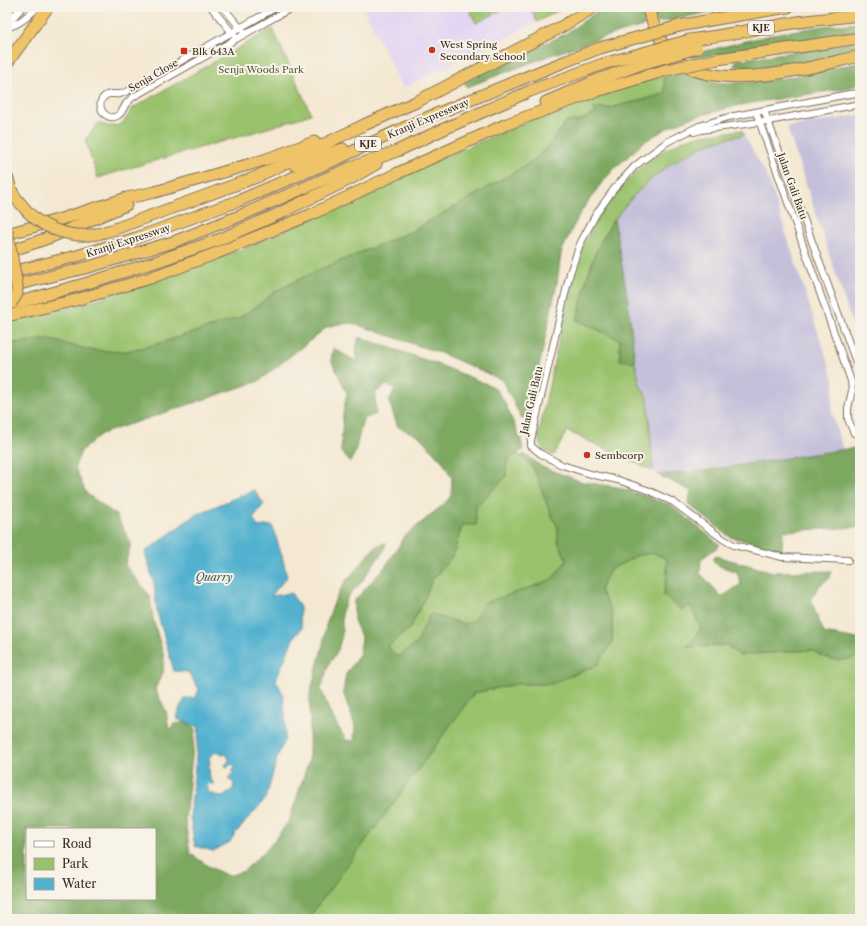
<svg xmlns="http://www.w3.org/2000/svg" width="867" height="926" font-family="'Libre Caslon Text',serif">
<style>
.built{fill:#e2d4f3}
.industrial{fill:#c5c0da}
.green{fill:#9ac26d;stroke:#6a7646}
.forest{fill:#7ba860;stroke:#5b693f;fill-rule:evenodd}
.water{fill:#51b1cf;stroke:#466e76;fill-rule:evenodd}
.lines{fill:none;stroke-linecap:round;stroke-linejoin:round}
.minor-casing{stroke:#7c6c5d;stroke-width:8}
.tertiary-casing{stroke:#7c6c5d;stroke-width:9}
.motorway-casing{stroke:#7c6c5d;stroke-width:13}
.minor{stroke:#fff;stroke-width:6}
.tertiary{stroke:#fff;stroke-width:7}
.motorway{stroke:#efc469;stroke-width:11}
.motorway-bridge-casing{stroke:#7c6c5d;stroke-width:13;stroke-linecap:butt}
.motorway-bridge{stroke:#efc469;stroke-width:11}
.poi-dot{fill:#c8321e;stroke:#f7f3e8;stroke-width:1.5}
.labels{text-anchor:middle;stroke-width:4;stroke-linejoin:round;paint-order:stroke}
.shield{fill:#f7f3e8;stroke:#73665b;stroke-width:1}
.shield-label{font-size:9px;font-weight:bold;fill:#3b2a1e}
.poi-label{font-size:10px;fill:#3b2a1e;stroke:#f7f3e8;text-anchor:start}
.park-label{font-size:10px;fill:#585836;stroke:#f7f3e8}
.street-label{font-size:10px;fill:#3b2a1e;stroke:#f7f3e8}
.water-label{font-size:11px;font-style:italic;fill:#43595c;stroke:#f7f3e8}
</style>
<rect width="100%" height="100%" fill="#f7f3e8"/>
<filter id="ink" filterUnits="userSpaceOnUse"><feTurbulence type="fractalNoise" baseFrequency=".025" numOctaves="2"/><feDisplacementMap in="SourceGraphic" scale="8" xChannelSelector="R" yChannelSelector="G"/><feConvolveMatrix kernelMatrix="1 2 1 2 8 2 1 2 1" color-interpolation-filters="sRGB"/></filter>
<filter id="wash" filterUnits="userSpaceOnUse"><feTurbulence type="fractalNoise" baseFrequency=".012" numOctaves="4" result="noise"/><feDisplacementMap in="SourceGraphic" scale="16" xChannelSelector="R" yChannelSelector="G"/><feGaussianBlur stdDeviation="0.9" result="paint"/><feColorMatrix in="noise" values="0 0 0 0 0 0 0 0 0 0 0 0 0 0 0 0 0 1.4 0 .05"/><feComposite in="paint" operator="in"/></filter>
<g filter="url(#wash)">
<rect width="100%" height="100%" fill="#f4e8d2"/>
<path class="built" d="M363 7H530L537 22 403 88Z"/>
<g class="industrial">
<path d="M860 115V343L851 320 787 127Z"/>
<path d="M744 135 768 178 834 381 832 413 843 450 658 475 653 471 648 399 640 385 635 362 628 301 614 219 634 195 651 179 673 163 694 150 712 142Z"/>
</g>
<g class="green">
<path d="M468 7H508L476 23Z"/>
<path d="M530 7H565L537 22Z"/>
<path d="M273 29 311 114C241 138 169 155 98 178L85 140 99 122C108 128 119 128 126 119 129 115 130 111 133 108L270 30Z"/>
<path d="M664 76 665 94 610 108H594L596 113 579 121 566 122 546 149 531 162 468 199 412 231 314 272 276 291 257 306 239 318 154 345 122 352 90 350 47 339 7 344V322L76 306 181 272 265 240 331 210 437 160 550 112 602 92Z"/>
<path d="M742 130 744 135C733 137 721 139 711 143 659 164 617 204 595 255 586 275 582 298 577 320L621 340 620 360 635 362 640 385 648 399 653 471 567 431 554 455C543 451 541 448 538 437L573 274 583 245 599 215 617 191 639 169 654 157 670 147 684 140 702 135Z"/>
<path d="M518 453 533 468 537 476 549 510 558 528V542L567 560 552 579 532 587 484 603 473 621 464 624 430 614 417 643 397 657 387 647 410 628 423 602 432 580 453 555 463 524 476 506 506 477 507 460Z"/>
<path d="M654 553 667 559V575L663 596 690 605 701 629 687 647 726 645 739 655 813 650C825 661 845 663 860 655V919H308L428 756 474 693 516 684H551L597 665 612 642V614L600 590 610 570 638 555Z"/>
</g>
<g class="forest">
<path d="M602 7H643L647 25 604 37 540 59 467 87 464 82 565 34 588 18Z"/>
<path d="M651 7H740L716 11 656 23Z"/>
<path d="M860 23V33L825 40 693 58 689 55 779 33 823 26Z"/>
<path d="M860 42V50C832 56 803 64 774 67 761 68 747 69 734 66L737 60Z"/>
<path d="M860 62V83L854 86 842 89 745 104 693 117 667 128 644 142 615 168 600 185 582 210 572 229 561 253 557 283 537 376 533 405 529 414 526 418 521 417 502 380 443 354 352 323 339 324 327 327 259 381 101 434 81 451 75 467 86 493 116 515 131 543 125 565 150 596 153 619 164 657 163 673 155 689 166 711 169 730 174 724 188 722 195 730 185 819 190 853 208 866 228 876 244 871 269 847 289 821 309 760 310 693 323 645 326 625 335 600 345 582 376 546 386 543 384 551 374 563 361 583 348 596 342 611V635L338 650 328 666 321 689 330 713 346 740 354 741 355 726 343 692 346 674 359 655 362 639 354 620V601L385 567 405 536 444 504 451 496 452 478 443 462 419 436 398 427 389 402 395 388 387 385 375 393 376 414 363 419 355 453 350 462 341 452 343 414 347 393 331 360 333 348 359 363 355 353 359 337 440 365 494 387 504 401 521 440 523 450 507 460 506 477 476 506V525H462L453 555 432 580 423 602 410 628 388 646 397 657 417 643 430 614 464 624 473 621 484 603 532 587 552 579 567 560 558 542V528L549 510 537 476 533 468 521 456 525 454 542 467 583 482 617 487 671 505 720 545 701 559 700 573 722 597 741 584 737 572 717 565 713 560 715 556 773 572 831 571 830 578 820 585 811 599 816 614 824 633 858 639 860 640V655C845 663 825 661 813 650L739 655 726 645 687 647 701 629 690 605 682 610 663 596 667 575V559L654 553 638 555 610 570 600 590 612 613V643L597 665 551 684H516L474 693 428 756 308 919H7V344L47 339 90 350 122 352 154 345 239 318 257 306 276 291 314 272 412 231 468 199 531 162 546 149 566 122 579 121 596 113 594 108H610L665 94 664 76C671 75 685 72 691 74 703 77 714 84 727 83 772 83 816 72 860 62ZM27 829H155V899H27Z"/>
<path d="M614 219 628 301 635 362 620 360V340L577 320C582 298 587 278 594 257 599 244 607 231 614 219Z"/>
<path d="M860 447V527L783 531 782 550 730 537 688 504 691 491 658 475 706 470Z"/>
</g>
<path class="water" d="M254 490 264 504 253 518 258 527 272 525 282 556 287 577 271 596 291 593 300 607V618L302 628 293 639 276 680 283 694 285 715V740L278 755 266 798 234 835 230 842 213 851 195 846 190 817 199 727 177 719 180 707 185 699 196 697 199 689 188 672 174 671 157 612 154 584 145 552 195 515ZM217 751 222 754H225L226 755 228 756 229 761 225 765 226 767 232 764 235 767 233 770V773L228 779 234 783 233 789 223 797 209 793 207 786 210 783 213 785 215 783 210 780 209 766 210 763 209 757Z"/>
</g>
<g filter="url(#ink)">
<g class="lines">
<g class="minor-casing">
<g id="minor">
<path d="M211 7 234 35"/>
<path d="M223 7 242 30"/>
<path d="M277 7 128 91C126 92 123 93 120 94 114 95 110 92 105 96 94 104 105 122 117 116 123 113 123 108 126 104 128 101 131 99 133 97L293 7"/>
<path d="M764 110 860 373"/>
<path d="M756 112 851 381 852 391 848 408V419L854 433 860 435"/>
<path d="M694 132 701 130 768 121 860 104"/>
<path d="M848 560 782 557 734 545 723 539 673 502 647 490 618 480 594 475 562 465 541 454 531 446V440L570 273 580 244 596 214 614 189 635 166 667 142 699 126 729 117 849 94 860 93"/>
</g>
</g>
<g class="tertiary-casing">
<g id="tertiary">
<path d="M7 24 22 7"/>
<path d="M7 27C20 24 28 16 37 7"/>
</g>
</g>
<g class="motorway-casing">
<g id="motorway">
<path d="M647 7C651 18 655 28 660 38 662 42 663 46 665 49 703 100 809 67 860 56"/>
<path d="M679 26 716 19 788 7"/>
<path d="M690 40C726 35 762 28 798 22"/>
<path d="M718 59 860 38"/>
<path d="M7 63 48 7"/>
<path d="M546 102 595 81"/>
<path d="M295 165 343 149"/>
<path d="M254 178 364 125 416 102 561 27 594 7"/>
<path d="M112 230 259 176"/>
<path d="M7 234 61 219 127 198 155 192 210 176 264 160 314 142"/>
<path d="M7 252 51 237 126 205"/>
<path d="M7 273 77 256 136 238 238 201 339 158 419 121 551 67 600 48"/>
<path d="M7 287 89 267 173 242 237 217 350 168 397 151 446 128 530 91 603 64"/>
<path d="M7 304 11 303 20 302 84 284 155 262 218 240 276 215 352 178 376 164"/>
<path d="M7 316 76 300 150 278 217 253 310 215 398 173 507 124 597 91"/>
</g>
</g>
<use href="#minor" class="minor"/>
<use href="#tertiary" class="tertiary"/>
<use href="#motorway" class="motorway"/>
<g class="motorway-bridge-casing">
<g id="motorway-bridge">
<path d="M798 22 860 15"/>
<path d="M600 48 679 26"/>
<path d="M603 64 690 40"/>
<path d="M595 81 641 64 697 48"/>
<path d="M597 91 666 70 718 59"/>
<path d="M7 177C9 182 10 187 12 192 14 196 18 201 21 204 38 227 68 239 97 234 102 233 107 231 112 230"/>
<path d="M7 230 17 286V294L11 303"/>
</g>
</g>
<use href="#motorway-bridge" class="motorway-bridge"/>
</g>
</g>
<g class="poi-dot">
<circle cx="432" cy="50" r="4"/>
<rect x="180" y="47" width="8" height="8" rx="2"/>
<circle cx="587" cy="455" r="4"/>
</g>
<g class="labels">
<g class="shield">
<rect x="748" y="21" width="26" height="14" rx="3"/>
<rect x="355" y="137" width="26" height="14" rx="3"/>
</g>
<g class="shield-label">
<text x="761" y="31">KJE</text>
<text x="368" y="147">KJE</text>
</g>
<g class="poi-label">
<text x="440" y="48">West Spring<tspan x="440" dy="12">Secondary School</tspan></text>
<text x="192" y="55">Blk 643A</text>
<text x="595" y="459">Sembcorp</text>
</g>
<g class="park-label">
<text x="261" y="73">Senja Woods Park</text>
</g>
<g class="street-label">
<text transform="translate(153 75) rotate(-30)" y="4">Senja Close</text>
<text transform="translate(428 118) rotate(-23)" y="4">Kranji Expressway</text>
<text transform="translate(793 186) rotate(70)" y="4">Jalan Gali Batu</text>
<text transform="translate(128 240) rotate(-18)" y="4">Kranji Expressway</text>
<text transform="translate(531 400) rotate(-77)" y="4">Jalan Gali Batu</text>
</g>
<g class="water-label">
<text x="214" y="581">Quarry</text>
</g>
</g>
<rect width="867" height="926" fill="none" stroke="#f7f3e8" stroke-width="24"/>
<rect x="26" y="828" width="130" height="72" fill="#f7f3e8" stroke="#aca397"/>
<rect x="34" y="841" width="20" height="6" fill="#ffffff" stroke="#aca397"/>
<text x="62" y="848" font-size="12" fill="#3b2a1e">Road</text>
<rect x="34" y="858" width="20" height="12" fill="#9ac26d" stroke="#aca397"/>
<text x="62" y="868" font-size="12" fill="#3b2a1e">Park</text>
<rect x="34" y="878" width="20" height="12" fill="#51b1cf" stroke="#aca397"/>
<text x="62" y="888" font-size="12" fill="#3b2a1e">Water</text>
</svg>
